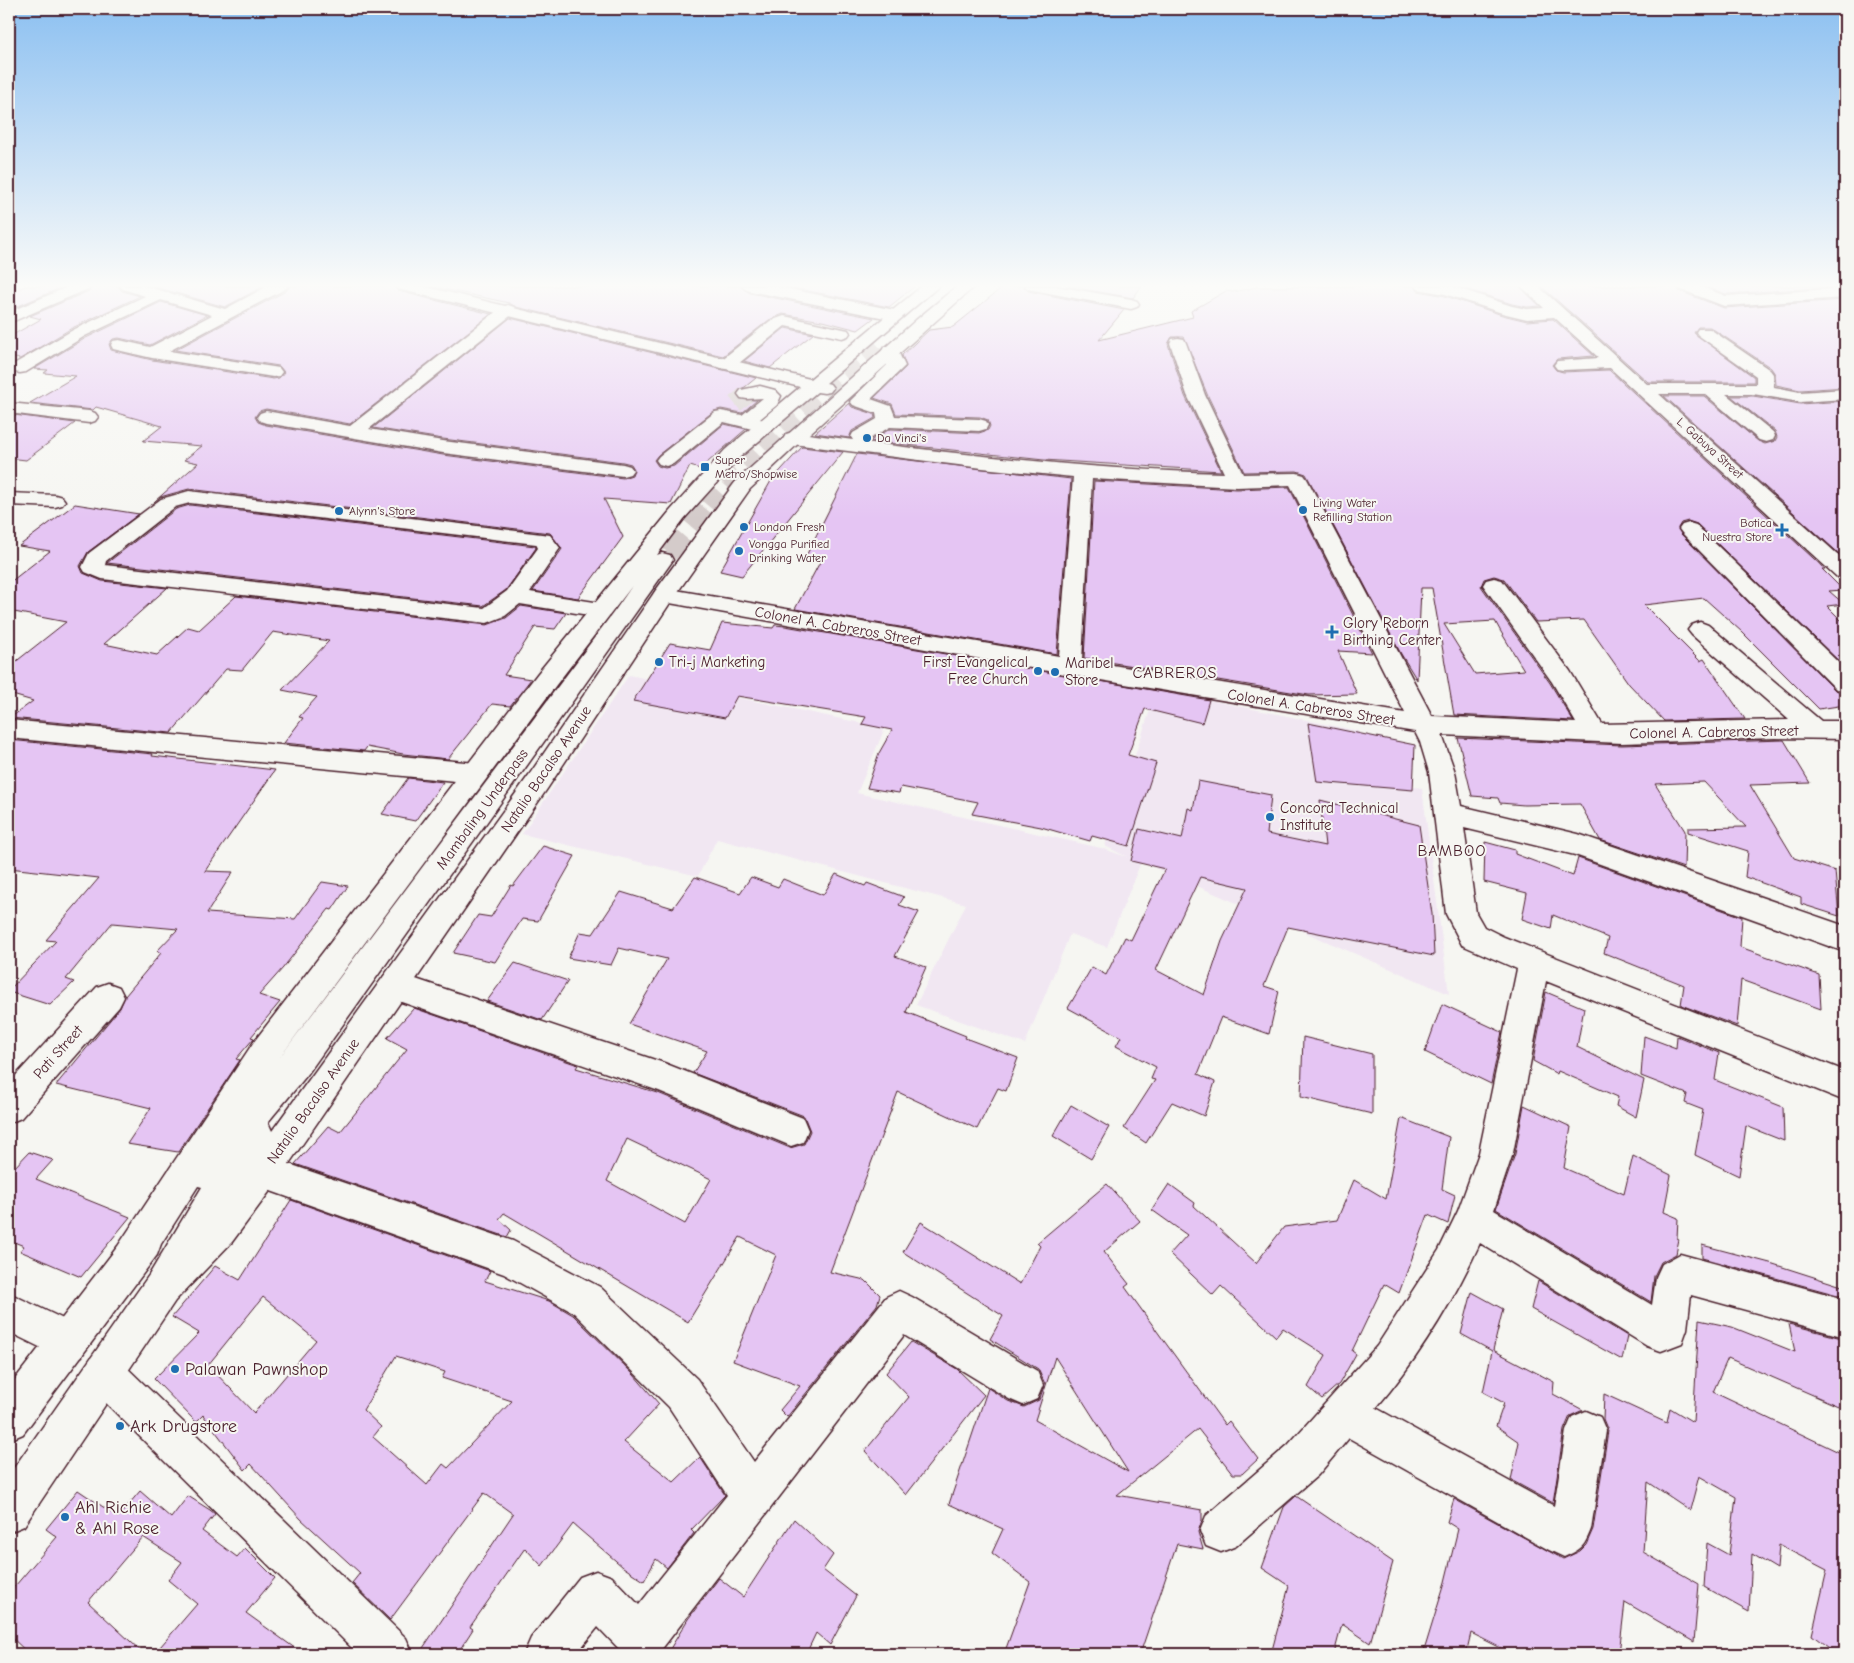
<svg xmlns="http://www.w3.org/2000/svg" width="1854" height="1663" font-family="'Comic Neue',sans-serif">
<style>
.built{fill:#f1e7f2}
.building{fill:#e5c5f3;stroke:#4a1f2b;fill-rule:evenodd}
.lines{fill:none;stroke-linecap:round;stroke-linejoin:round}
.minor-tunnel{stroke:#d4cbca;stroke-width:18;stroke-dasharray:18 9;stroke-linecap:butt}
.major-tunnel-far1{stroke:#d4cbca;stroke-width:18;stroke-dasharray:18 9;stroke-linecap:butt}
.major-tunnel{stroke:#d4cbca;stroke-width:23;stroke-dasharray:23 12;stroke-linecap:butt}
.minor-casing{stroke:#4a1f2b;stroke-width:3}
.major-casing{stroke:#4a1f2b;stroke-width:3}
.minor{fill:#f6f6f2;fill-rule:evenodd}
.major{fill:#f6f6f2;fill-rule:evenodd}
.poi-dot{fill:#1f6fb2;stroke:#f6f6f2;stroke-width:2}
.labels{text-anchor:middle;stroke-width:4;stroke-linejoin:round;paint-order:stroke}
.far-poi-label{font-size:12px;fill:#4a1f2b;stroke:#f6f6f2;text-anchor:start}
.far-street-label{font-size:12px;fill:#4a1f2b;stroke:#f6f6f2}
.poi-label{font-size:15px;fill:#4a1f2b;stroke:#f6f6f2;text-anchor:start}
.street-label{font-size:15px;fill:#4a1f2b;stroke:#f6f6f2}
.neighbourhood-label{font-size:16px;letter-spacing:1px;fill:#4a1f2b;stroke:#f6f6f2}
.near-poi-label{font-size:18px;fill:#4a1f2b;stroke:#f6f6f2;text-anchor:start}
</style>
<rect width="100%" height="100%" fill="#f6f6f2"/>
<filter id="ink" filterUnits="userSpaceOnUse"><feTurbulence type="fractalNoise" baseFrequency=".02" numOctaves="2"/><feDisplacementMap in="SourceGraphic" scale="10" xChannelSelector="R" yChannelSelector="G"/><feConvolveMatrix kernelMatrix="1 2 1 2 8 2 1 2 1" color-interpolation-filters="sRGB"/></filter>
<g filter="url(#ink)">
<path class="built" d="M629 675 885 728 857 793 1101 848 1127 857 1105 846 1157 689 1359 731 1365 780 1422 788 1449 994 1141 862 1107 947 1070 934 1025 1044 916 1005 966 904 717 839 698 876 522 834Z"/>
<g class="building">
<path d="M25 286H65L9 310V293Z"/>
<path d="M93 286H118L122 291 140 296 72 328 20 359 9 357V337L41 319 30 316 89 291Z"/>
<path d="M152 286H264L225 307Z"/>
<path d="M290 286H393L398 291 491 314 350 424 266 409 259 411 255 417 258 422 266 425 443 455 623 478 632 475 634 469 631 464 623 462 443 439 373 428 510 318 756 378 745 387 740 389 736 394 741 400H757L742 413 721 409 714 411 658 455 654 460 658 466 665 468 674 466 724 424 746 429 700 469 690 466 671 504 604 499 623 537 578 598 533 591 562 549 550 533 189 489 160 497 154 502 198 463 184 460 202 446 143 441 162 426 96 407 93 410 30 403 76 376 44 373 48 370 34 369 86 338 161 302 207 315 150 345 119 338 113 339 109 344 111 350 152 360 273 379 279 378 284 372 279 366 175 350 286 291Z"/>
<path d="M430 286H740L750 293 874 318 858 330 827 322 783 314 769 320 723 356 516 307 509 303Z"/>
<path d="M784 286H915L889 307Z"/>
<path d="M1004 286H1023L1028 291 1124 310 1099 340 1193 317 1191 311 1226 291 1233 292 1257 287 1413 286 1418 291 1445 296 1502 315 1527 321 1553 319 1594 356 1557 359 1552 365 1556 370 1563 372 1609 370 1825 569H1822L1843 590 1829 591 1844 604 1827 606 1845 624V667L1697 524 1688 521 1681 523 1678 528 1681 534 1835 690 1845 693V705L1819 709 1742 632 1704 598 1644 605 1700 661 1704 659 1745 719 1664 721 1629 684 1584 620 1536 622 1504 579 1494 576 1484 579 1481 586 1550 683 1573 721 1454 715 1432 588H1421L1417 680 1401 654 1306 474 1297 471 1244 472 1207 394 1184 337H1172L1168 344 1185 396 1221 471 1044 460 870 441 890 429 979 433 988 430 990 426 988 420 980 417 896 414 892 404 874 398 906 367 902 355 929 330 953 327ZM1495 621 1501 632 1524 670 1475 674 1444 624Z"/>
<path d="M1066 286H1142L1133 298Z"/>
<path d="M1457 286H1519L1540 306 1527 307 1512 304Z"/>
<path d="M1541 286H1675L1679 291 1724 308 1845 300V387L1800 390 1776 385 1775 374 1771 368 1710 327H1698L1694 333 1754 377V382H1648Z"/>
<path d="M1704 286H1845L1726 294Z"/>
<path d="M785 328 813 334 770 368 744 361Z"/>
<path d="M1664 396H1704L1758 441 1765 444 1775 441 1777 437 1775 431 1731 396H1753L1800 404 1845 401V559Z"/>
<path d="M849 403 852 407 874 414 875 418 852 431 849 438 815 433Z"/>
<path d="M14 415 75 423 26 460 9 458V419Z"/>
<path d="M802 447 843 452 742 576 720 571 771 481Z"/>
<path d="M857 454 1071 479 1057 654 795 609 820 562 804 560Z"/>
<path d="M1094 481 1237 489 1289 487 1372 653 1338 651 1357 694 1309 695 1084 658Z"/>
<path d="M75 504 139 514 88 552 80 566 83 573 102 581 167 588 104 644 157 655 188 627 199 630 236 596 487 625 506 618 521 606 566 613 555 629 535 627 504 675 531 679 510 706 492 704 448 759 403 754 367 747 364 751 284 743 303 718 299 717 317 697 282 690 329 641 273 632 242 670 226 669 171 733 10 718 33 701 9 694V667L66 622 9 611V583L50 551 19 546Z"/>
<path d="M190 505 535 546 536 548 506 590 483 606 107 563 176 509Z"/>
<path d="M722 623 773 628 775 625 785 626 1209 700 1202 723 1145 709 1128 755 1156 763 1129 846 1092 836 1090 841 1041 827 972 814 978 802 901 787 899 793 867 788 879 753 892 730 862 724 866 717 737 696 725 718 633 701 670 643 710 650Z"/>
<path d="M1308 723 1415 745 1413 790 1317 782Z"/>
<path d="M1458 738 1622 745 1784 740 1810 783 1750 785 1794 858 1835 871 1839 916 1801 904V897L1745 877 1748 851 1688 832V828L1746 827 1704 782 1655 784 1685 831 1684 868 1600 840 1580 804 1524 805 1500 803 1498 798 1472 796Z"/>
<path d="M9 740 153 754 152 756 275 770 205 871 233 872 207 913 295 919 322 882 348 886 332 910 329 909 283 968 259 995 280 1002 251 1037 254 1038 236 1059 240 1060 178 1152 127 1144 151 1108 56 1085 120 1008 125 996 161 953 157 951 178 929 112 923 66 979 74 982 50 1005 9 992V990L56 941 46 940 99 878 9 868Z"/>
<path d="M408 778 443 782 415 821 382 814Z"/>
<path d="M1198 781 1271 795 1267 834 1325 846 1320 800 1419 825 1432 914 1434 956 1288 927 1264 986 1279 991 1269 1034 1221 1017 1198 1074 1215 1082 1204 1116 1172 1102 1146 1143 1124 1128 1155 1080 1151 1079 1156 1067 1116 1046 1121 1037 1068 1008 1092 967 1106 975 1125 937 1131 940 1165 869 1131 861 1139 829 1182 839 1188 808 1193 810ZM1200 877 1247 888 1222 941 1204 995 1156 970Z"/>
<path d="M1485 842 1515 850V854L1573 876 1578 858 1742 917 1740 947 1819 975 1821 1009 1741 980 1737 1026 1681 1005 1684 985 1604 953 1608 938 1553 915 1551 929 1522 919 1527 893 1484 882Z"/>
<path d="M543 846 575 856 538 921 522 919 495 962 453 953 478 915 491 917 511 885 513 886Z"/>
<path d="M836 874 865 886 867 883 904 897 899 905 919 912 895 956 926 967 906 1012 966 1036 965 1038 1018 1058 1006 1091 998 1088 977 1129 898 1092 830 1272 865 1280 880 1295 877 1305 787 1417 780 1410 800 1386 733 1361 776 1255 740 1237 688 1322 504 1213 499 1219 511 1230 507 1237 295 1164 328 1126 340 1132 407 1049 387 1038 414 1008 578 1065 576 1068 658 1093 790 1148 804 1144 810 1131 804 1116 693 1073 707 1051 629 1024 667 959 619 948 611 965 568 958 580 932 593 934 621 892 673 908 695 877 740 893 751 877 778 887 783 879 823 895ZM627 1139 711 1179 685 1224 607 1181Z"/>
<path d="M515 963 568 981 542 1020 487 1001Z"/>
<path d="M1546 992 1584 1008 1577 1047 1644 1080 1636 1117 1616 1106 1618 1097 1558 1071 1557 1074 1533 1061Z"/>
<path d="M1442 1004 1502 1032 1491 1084 1425 1052Z"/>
<path d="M1644 1036 1676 1048 1677 1036 1719 1053 1715 1080 1783 1107 1784 1141 1746 1126 1739 1176 1695 1155 1703 1110 1685 1103 1687 1094 1641 1076Z"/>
<path d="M1303 1037 1372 1054V1114L1301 1097Z"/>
<path d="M1071 1105 1109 1127 1091 1159 1053 1136Z"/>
<path d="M1524 1105 1571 1127 1564 1168 1624 1194 1633 1156 1671 1175 1664 1212 1678 1218 1677 1238 1679 1239 1676 1254 1661 1262 1654 1276 1651 1302 1496 1209 1515 1154Z"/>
<path d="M1401 1118 1449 1137 1442 1189 1455 1195 1448 1224 1428 1215 1399 1293 1384 1284 1352 1351 1356 1354 1339 1384 1322 1399 1308 1387 1326 1355 1283 1328 1276 1337 1221 1286 1213 1295 1170 1254 1187 1235 1152 1210 1169 1184 1195 1203 1194 1206 1256 1263 1284 1227 1337 1220 1354 1180 1386 1199Z"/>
<path d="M29 1152 53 1160 36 1179 130 1217 81 1277 20 1251 24 1246 9 1240V1167L13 1169Z"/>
<path d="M1107 1184 1140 1221 1104 1252 1129 1284 1125 1287 1225 1425 1229 1421 1258 1459 1242 1474H1233L1198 1429 1117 1495 1202 1510V1520L1198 1532 1203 1549 1177 1544 1140 1654H1004L1030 1582 992 1553 1003 1529 949 1504 988 1388 1008 1401 1024 1407 1039 1400 1045 1384 1038 1369 990 1339 1003 1316 903 1252 921 1222 1020 1284 1040 1246 1037 1243ZM1055 1357 1128 1472 1035 1420Z"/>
<path d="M291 1200 490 1271 485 1281 549 1301 573 1315 634 1375 659 1404 624 1442 674 1482 700 1457 725 1495 691 1530 694 1533 667 1568 656 1559 644 1581 623 1567 573 1524 542 1566 525 1548 470 1627 473 1629 457 1654H419L513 1514 484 1493 390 1620 352 1583 360 1573 301 1519 251 1464 245 1470 203 1415 196 1422 154 1379 199 1333 172 1317 215 1266 240 1280ZM263 1297 316 1340 254 1413 208 1365ZM396 1356 445 1372 442 1378 512 1401 448 1468 443 1464 427 1485 373 1437 381 1427 363 1410Z"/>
<path d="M1702 1245 1770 1263 1845 1287V1297L1702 1258Z"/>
<path d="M1538 1281 1627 1336 1622 1360 1531 1309Z"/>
<path d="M1472 1292 1503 1309 1493 1350 1554 1382 1553 1394 1583 1410 1570 1416 1564 1430 1553 1503 1511 1480 1519 1442 1496 1426 1504 1403 1483 1392 1492 1351 1461 1334Z"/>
<path d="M1699 1320 1732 1327 1795 1352 1789 1324 1845 1339V1409L1728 1358 1713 1392 1845 1455V1654H1837L1812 1635 1827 1570 1779 1545 1777 1569 1752 1554 1749 1612 1704 1587 1707 1543 1729 1555 1736 1497 1699 1476 1690 1510 1648 1482 1643 1552 1699 1584 1694 1642 1625 1602 1619 1654H1513L1471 1633 1466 1654H1423L1445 1582 1458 1529 1447 1522 1454 1499 1563 1559 1580 1551 1586 1545 1593 1529 1608 1431 1603 1419 1604 1394 1667 1423 1670 1408 1693 1422Z"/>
<path d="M911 1342 957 1369 984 1395 906 1495 865 1451 909 1397 886 1373Z"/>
<path d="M78 1490 118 1517 140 1491 171 1518 188 1496 210 1510 215 1514 202 1531 237 1557 245 1548 275 1578 246 1613 303 1654H154L197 1604 168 1580 182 1562 143 1537 88 1602 144 1654H29L9 1635V1593L57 1537 46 1529Z"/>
<path d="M1296 1496 1393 1562 1370 1643 1342 1624 1334 1654H1271L1289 1586 1262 1568 1284 1507Z"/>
<path d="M794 1519 833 1555 823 1570 856 1596 830 1645 816 1633 806 1654H667L688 1619 719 1578 743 1597Z"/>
</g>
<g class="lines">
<path class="minor-tunnel" d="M735 404 747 394"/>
<path class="major-tunnel-far1" d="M707 505C759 444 823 393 884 340"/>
<path class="major-tunnel" d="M667 552 708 504"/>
<g class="minor-casing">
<g id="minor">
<path d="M70 286H91L88 289 9 323V312Z"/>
<path d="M120 286H145L225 309 268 286H288L285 289 169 351 273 367 279 368 282 372 279 376 273 377 152 358 113 349 111 345 113 341 119 340 150 347 212 315 161 300 85 336 26 372 20 373 14 372 11 368 14 364 73 330 145 296 123 289Z"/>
<path d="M742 286H774L895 310 901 312 903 315 901 318 895 320 750 291 745 289Z"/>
<path d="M1025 286H1055L1131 299 1137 301 1139 304 1137 307 1131 309 1028 289Z"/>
<path d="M1415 286H1451L1512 306 1527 309 1544 308 1521 286H1538L1647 384H1756V376L1698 335 1696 332 1698 329H1710L1770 370 1773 374 1774 387 1800 392 1845 389V399L1800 402 1753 394H1726L1773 432 1775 436 1773 440 1766 442 1759 440 1705 394H1659L1845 561V579L1837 577 1610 368 1563 370 1557 369 1554 365 1557 361 1599 358 1554 317 1527 319 1502 313 1445 294 1418 289Z"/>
<path d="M1677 286H1699L1726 296 1845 288V298L1724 306 1680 289Z"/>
<path d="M508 305 514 307 516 310 514 313 369 429 443 441 623 464 630 466 633 470 630 474 623 476 443 453 266 423 260 421 257 417 260 413 266 411 350 426 502 307Z"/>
<path d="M784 316 848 330 850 333 848 336 842 338 785 326 733 368 727 369 721 368 718 364 721 360 770 321Z"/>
<path d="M1178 338 1184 339 1186 343 1205 395 1243 474 1297 473 1304 475 1307 479 1432 716 1576 723 1552 682 1483 585 1486 580 1494 578 1502 580 1570 671 1602 724 1789 720 1692 635 1688 630 1692 625 1700 622 1708 625 1821 721H1845V739L1775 738 1622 743 1442 735 1455 772 1461 806 1578 834 1845 926V952L1575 855 1464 828 1476 913 1484 927 1504 937 1845 1071V1101L1546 981 1513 1153 1494 1210 1652 1305 1656 1277 1662 1264 1680 1254 1845 1299V1337L1691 1295 1687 1329 1682 1343 1661 1351 1647 1346 1480 1243C1453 1302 1418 1359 1376 1408L1554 1506 1566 1431 1572 1417 1586 1411 1600 1417 1606 1431 1591 1529C1584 1547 1582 1549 1564 1557L1549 1550 1349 1438 1318 1475 1236 1546 1221 1552 1206 1546 1200 1531 1206 1516 1288 1445 1377 1346 1439 1250 1458 1211 1479 1153 1517 969 1462 945 1446 914 1429 772 1420 742 1415 732 1070 675 664 602 656 600 653 595 656 590 664 588 1059 656 1073 477 982 468 793 444 786 442 784 438 786 434 793 432 853 440 851 437 853 433 877 419 876 413 853 405 850 401 887 365 882 351 884 347H896L905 366 871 399 891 406 895 416 979 419 986 421 988 425 986 429 979 431 890 427 864 442C984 457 1103 470 1224 473L1187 395 1170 343 1172 339ZM1092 479 1237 487 1290 485 1405 713 1082 660Z"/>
<path d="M760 386 775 390 781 396 777 405 760 419 771 422 773 426 771 430 764 432 724 422 673 464 666 466 659 464 656 460 659 456 715 412 721 411 742 415 763 398 747 399 741 398 738 394 741 390Z"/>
<path d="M9 403 89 411 95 413 98 417 95 421 89 423 9 413Z"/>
<path d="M189 491 550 535 560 548 530 592 601 603 609 605 612 610 609 615 601 617 520 604 505 616 487 623 102 579 85 572 82 567 89 553 161 499ZM190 503 536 544 538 548 507 591 484 608 105 565 106 561 175 507Z"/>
<path d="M9 493 55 495 62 497 65 501 62 505 55 507 9 505Z"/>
<path d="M1689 523 1696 525 1845 669V691L1836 689 1682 533 1679 529 1682 525Z"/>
<path d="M9 720 476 763 485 766 489 773 485 780 476 783 9 738Z"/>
<path d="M395 972 664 1063 803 1118 808 1130 803 1142 791 1146 659 1091 384 996 380 986 384 976Z"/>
<path d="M108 983 119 987 124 997 119 1007 21 1118 9 1123V1083L97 987Z"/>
<path d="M263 1155 513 1241 600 1287 697 1379 754 1462 886 1297 899 1291 912 1297 1037 1371 1043 1385 1037 1399 1023 1405 1009 1399 904 1335 658 1654H624L598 1627 576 1654H524L531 1638 580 1577 596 1571 612 1577 639 1605 727 1495 669 1407 574 1313 504 1274 251 1184 245 1172 251 1160Z"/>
<path d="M9 1293 82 1328 87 1342 82 1356 68 1361 9 1332Z"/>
<path d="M105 1354 119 1360 406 1638 413 1654H358L91 1388 85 1374 91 1360Z"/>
</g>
</g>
<g class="major-casing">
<path id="major" d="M395 286H422L810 379 922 286H939L826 383 830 384 833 388 830 392 824 393 817 392 739 458 684 519 657 555 662 553 670 555 673 560 307 1075 268 1122 272 1131 529 775 656 590 736 481 916 320 957 286H975L800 442 750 489 672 600 547 789 275 1184 232 1242 175 1301 24 1526 9 1532V1475L149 1275 202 1187 198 1186 161 1244 157 1255 23 1434 9 1440V1387L118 1246 253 1043 538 673 670 511 725 450 800 387 398 289ZM632 586 616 609 280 1057 556 685Z"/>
</g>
<use href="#minor" class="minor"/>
<use href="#major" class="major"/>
</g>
</g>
<linearGradient id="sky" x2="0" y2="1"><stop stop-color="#8cc0f1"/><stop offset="0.55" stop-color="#fbfbf9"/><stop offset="1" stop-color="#fbfbf9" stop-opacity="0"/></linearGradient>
<rect width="1854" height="519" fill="url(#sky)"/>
<g class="poi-dot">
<circle cx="867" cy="438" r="5"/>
<rect x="700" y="462" width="10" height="10" rx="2.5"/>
<circle cx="1303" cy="510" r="5"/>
<circle cx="339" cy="511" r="5"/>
<circle cx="744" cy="527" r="5"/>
<path d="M1779.5 522.5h5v5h5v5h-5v5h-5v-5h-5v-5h5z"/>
<circle cx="739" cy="551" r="5"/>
<path d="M1329.5 624.5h5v5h5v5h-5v5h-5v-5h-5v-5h5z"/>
<circle cx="659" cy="662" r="5"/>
<circle cx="1038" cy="671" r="5"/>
<circle cx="1055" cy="672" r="5"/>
<circle cx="1270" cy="817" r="5"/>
<circle cx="175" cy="1369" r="5"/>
<circle cx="120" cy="1426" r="5"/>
<circle cx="65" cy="1517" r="5"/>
</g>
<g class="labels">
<g class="far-poi-label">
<text x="877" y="442">Da Vinci's</text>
<text x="715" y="464">Super<tspan x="715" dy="14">Metro/Shopwise</tspan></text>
<text x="1313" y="507">Living Water<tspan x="1313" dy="14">Refilling Station</tspan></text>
<text x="349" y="515">Alynn's Store</text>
<text x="1772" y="527" text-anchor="end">Botica<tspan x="1772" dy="14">Nuestra Store</tspan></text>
<text x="754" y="531">London Fresh</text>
<text x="749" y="548">Vongga Purified<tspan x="749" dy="14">Drinking Water</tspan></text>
</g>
<g class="far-street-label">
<text transform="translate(1710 448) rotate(42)" y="4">L. Gabuya Street</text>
</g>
<g class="poi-label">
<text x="1343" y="628">Glory Reborn<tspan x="1343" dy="17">Birthing Center</tspan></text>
<text x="669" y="667">Tri-j Marketing</text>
<text x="1028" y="667" text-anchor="end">First Evangelical<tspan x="1028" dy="17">Free Church</tspan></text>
<text x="1065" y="668">Maribel<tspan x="1065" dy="17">Store</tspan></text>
<text x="1280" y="813">Concord Technical<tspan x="1280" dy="17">Institute</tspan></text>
</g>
<g class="street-label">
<text transform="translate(838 626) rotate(10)" y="5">Colonel A. Cabreros Street</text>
<text transform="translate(1311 707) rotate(9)" y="5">Colonel A. Cabreros Street</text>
<text transform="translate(1714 732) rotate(-1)" y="5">Colonel A. Cabreros Street</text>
<text transform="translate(546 769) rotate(-56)" y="5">Natalio Bacalso Avenue</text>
<text transform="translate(482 809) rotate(-54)" y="5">Mambaling Underpass</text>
<text transform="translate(58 1052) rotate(-48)" y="5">Pati Street</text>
<text transform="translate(313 1101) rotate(-55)" y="5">Natalio Bacalso Avenue</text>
</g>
<g class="neighbourhood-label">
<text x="1175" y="678">CABREROS</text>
<text x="1452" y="856">BAMBOO</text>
</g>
<g class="near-poi-label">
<text x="185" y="1375">Palawan Pawnshop</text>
<text x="130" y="1432">Ark Drugstore</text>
<text x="75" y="1513">Ahl Richie<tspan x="75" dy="21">&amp; Ahl Rose</tspan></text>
</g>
</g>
<rect width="1854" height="1663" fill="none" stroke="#f6f6f2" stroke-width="30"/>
<rect x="15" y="15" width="1824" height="1633" fill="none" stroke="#4a1f2b" stroke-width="2" filter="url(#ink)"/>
</svg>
